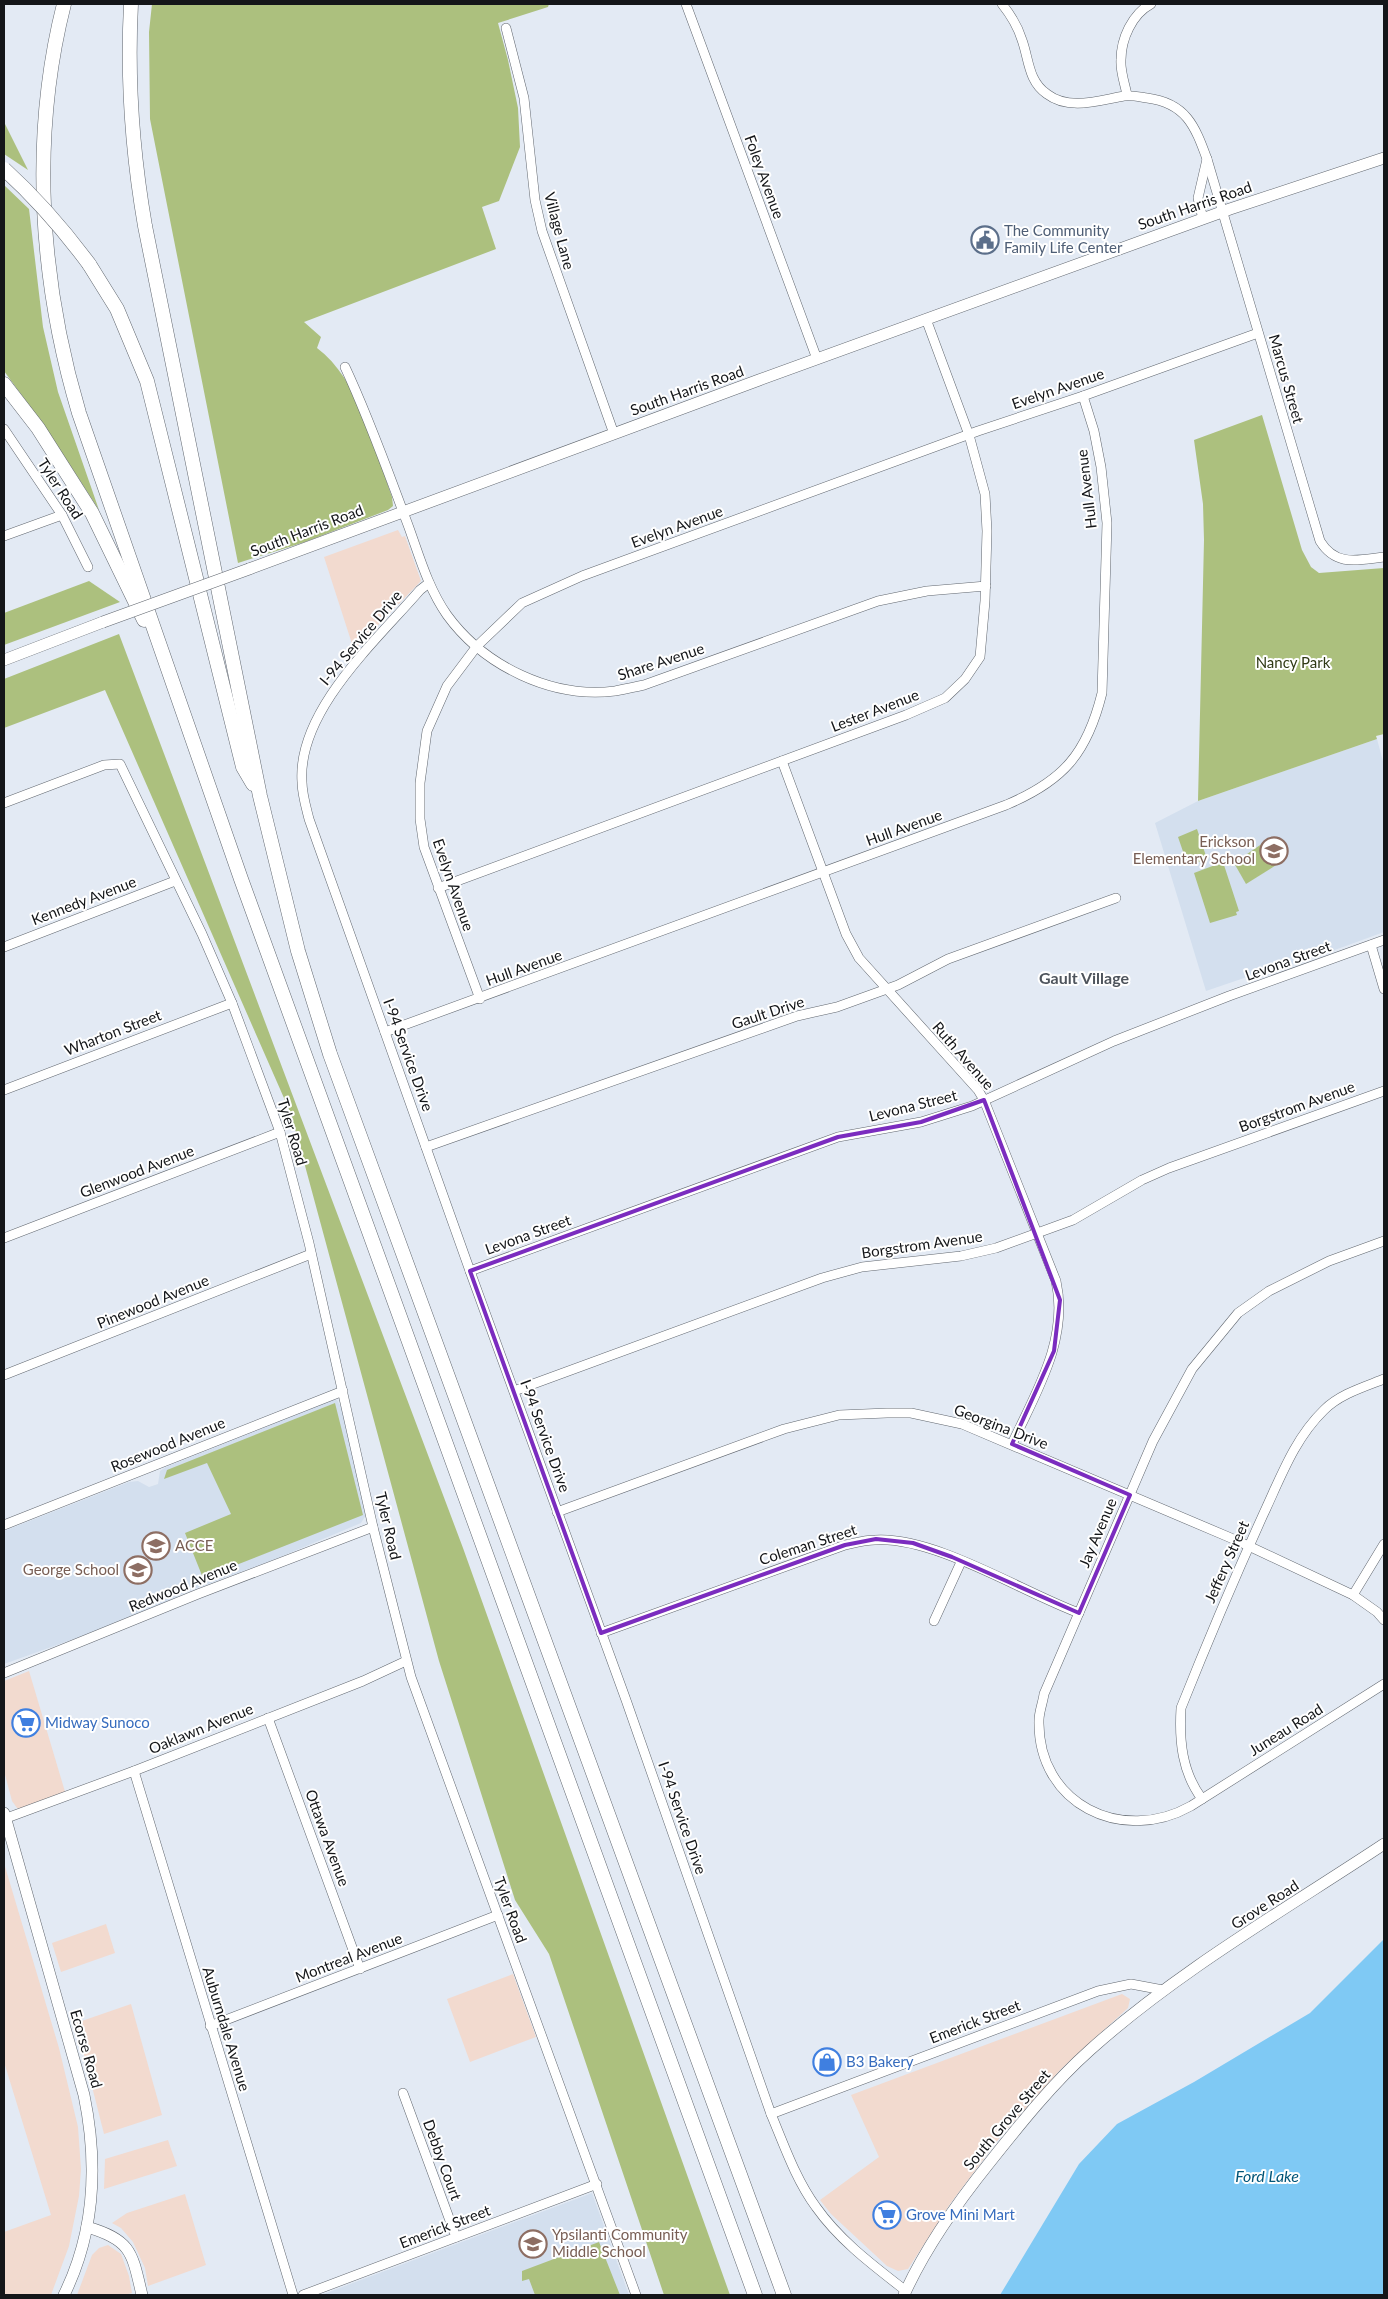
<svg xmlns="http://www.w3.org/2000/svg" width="1388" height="2299" font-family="Lato,sans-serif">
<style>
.commercial{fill:#f2dacf}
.built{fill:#d3dfee}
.green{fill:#acc07e}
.water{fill:#7fc9f4}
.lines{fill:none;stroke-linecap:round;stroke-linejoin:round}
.minor-casing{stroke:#61676f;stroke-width:10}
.major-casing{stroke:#61676f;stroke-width:12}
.highway-casing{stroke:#61676f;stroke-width:15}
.minor{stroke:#fff;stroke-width:9}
.major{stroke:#fff;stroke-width:11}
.highway{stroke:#fff;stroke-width:14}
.major-bridge-casing{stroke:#61676f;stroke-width:12;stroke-linecap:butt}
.highway-bridge-casing{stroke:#61676f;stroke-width:15;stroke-linecap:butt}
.major-bridge{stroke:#fff;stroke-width:11}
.highway-bridge{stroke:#fff;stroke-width:14}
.marked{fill:none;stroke:#7b2cbf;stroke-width:4;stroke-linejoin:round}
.labels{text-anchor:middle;stroke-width:4;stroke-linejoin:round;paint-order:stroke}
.street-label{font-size:15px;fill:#141619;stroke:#fff}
.service-label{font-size:15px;fill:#4e5e75;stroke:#fff;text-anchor:start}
.park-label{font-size:15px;fill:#303a15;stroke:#fff}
.education-label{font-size:15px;fill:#785e54;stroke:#fff;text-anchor:end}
.shop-label{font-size:15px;fill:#366cbe;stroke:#fff;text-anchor:start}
.neighbourhood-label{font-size:16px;font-weight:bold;fill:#4e545c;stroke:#fff}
.water-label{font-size:16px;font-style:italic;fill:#025578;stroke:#fff}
</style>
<rect width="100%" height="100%" fill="#e3eaf4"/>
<g class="commercial">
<path d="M398 530 402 537 405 536 421 581 354 650 324 557Z"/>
<path d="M29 1671 66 1795 22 1809 17 1808 12 1801 4 1771V1681Z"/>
<path d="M4 1863 59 2048 78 2127 81 2169 79 2196 69 2246 51 2295H4V2232L51 2215 4 2062Z"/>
<path d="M106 1924 115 1953 61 1972 52 1943Z"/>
<path d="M513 1974 536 2037 470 2062 447 1999Z"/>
<path d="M1122 1994 1130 1999 1128 2008 1060 2070 1001 2136 950 2204 908 2269 898 2271 887 2266 831 2214 820 2200 879 2157 851 2095Z"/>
<path d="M131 2004 162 2115 104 2134 76 2023Z"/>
<path d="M168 2140 177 2166 104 2189 105 2159Z"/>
<path d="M185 2194 206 2265 148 2286 145 2268 133 2242 121 2228 112 2223 127 2213Z"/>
<path d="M108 2245 121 2254 129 2276 132 2293 125 2295H77L92 2255 99 2248Z"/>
</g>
<g class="built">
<path d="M1377 739 1384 765V932L1299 963 1279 966 1206 991 1155 823 1198 801Z"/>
<path d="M333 1400H337L341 1407 366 1515 361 1523 273 1560 181 1594 176 1598 82 1636 4 1664V1531L129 1482 138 1481 149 1487 158 1484 160 1471 166 1467Z"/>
<path d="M592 2193 629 2295H321Z"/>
</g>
<g class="green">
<path d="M152 4H549L548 7 498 23 508 60 518 108 520 147 499 201 482 207 496 249 304 322 321 337 317 348C359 379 375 449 392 497L393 506 388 510 305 542 238 563 150 119 149 32Z"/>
<path d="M4 122 28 170 4 154Z"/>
<path d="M4 185 29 209 43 327 58 392 99 510 48 431 4 371Z"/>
<path d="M1262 415 1302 550 1311 567 1319 573 1384 568V734L1376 736 1377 739 1198 801 1204 540 1203 504 1194 440Z"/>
<path d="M89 581 120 602 4 645V613Z"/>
<path d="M119 634 463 1548 730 2295H664L549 1954 515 1900 439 1661 291 1114 105 690 4 728V679Z"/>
<path d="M1197 829 1207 859 1188 866 1178 837Z"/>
<path d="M1266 841 1281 862 1246 884 1234 863Z"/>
<path d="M1223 862 1239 911 1236 912 1237 915 1210 923 1194 873Z"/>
<path d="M335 1403 363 1515 203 1578 185 1533 231 1514 207 1463 164 1479 167 1470Z"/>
<path d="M599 2242 620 2295H535L529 2279 522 2281V2271Z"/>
</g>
<path class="water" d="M1384 1939V2295H1000L1079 2164 1117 2124 1194 2082 1310 2013Z"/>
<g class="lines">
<g class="minor-casing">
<g id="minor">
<path d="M686 4 817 359"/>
<path d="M1002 4C1010 14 1018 27 1022 40 1029 59 1028 81 1047 94 1069 111 1100 100 1124 96 1132 95 1140 97 1147 98 1186 103 1195 126 1207 159L1320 541C1336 567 1358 560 1384 557"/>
<path d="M506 28 524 98 535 200 542 231 614 434"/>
<path d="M1127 95C1125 84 1120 71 1121 60 1121 39 1132 14 1151 4"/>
<path d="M1203 219 1198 198 1207 159"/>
<path d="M345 367C369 418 388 472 408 525 419 555 428 588 447 615 484 666 552 699 615 691 625 689 635 687 644 685L878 601 927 591 986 586"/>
<path d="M4 429 62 515 88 567"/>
<path d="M4 536 62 515"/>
<path d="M429 583 420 590C377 640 297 711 302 782 302 794 306 807 309 819L470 1271 626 1700 771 2114C784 2145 796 2180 816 2207 840 2241 874 2266 906 2291"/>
<path d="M782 761 846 934 859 958 978 1090 984 1100 1056 1281C1069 1340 1036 1392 1012 1444"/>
<path d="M4 803 104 765 120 764 202 934 232 1003 280 1132 309 1243 373 1527 411 1677 636 2295"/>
<path d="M438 888 906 715 945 698 965 679 980 657 985 601 987 531 985 494 969 435 926 319"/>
<path d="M1371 945 1384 989"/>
<path d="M4 947 175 881"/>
<path d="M480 999 424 847 420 819V783L427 731 447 686 477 646 522 603 582 576 978 431 1083 396 1258 333"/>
<path d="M385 1032 1006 805C1063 781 1087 754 1102 693L1107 523 1101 467 1094 431 1083 396"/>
<path d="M4 1090 232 1003"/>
<path d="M426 1147 797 1016 837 1007 873 994 898 985 948 959 1116 898"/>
<path d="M4 1238 280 1132"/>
<path d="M1384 1241 1329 1261 1269 1291 1238 1313 1192 1369 1153 1441 1044 1694C1043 1702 1039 1712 1039 1720 1037 1804 1122 1845 1191 1806L1384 1684"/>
<path d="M470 1271 838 1137 921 1122 972 1106 1114 1041 1229 996 1384 940"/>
<path d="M4 1375 311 1254"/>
<path d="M514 1391 822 1278 862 1267 961 1256 996 1248 1073 1220 1142 1180 1169 1168 1384 1091"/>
<path d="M557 1512 784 1429 839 1415 887 1413H911L962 1424 1238 1541 1353 1595 1377 1612 1384 1620"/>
<path d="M4 1525 343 1391"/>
<path d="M1353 1595 1384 1544"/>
<path d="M934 1621 961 1562"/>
<path d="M601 1633 845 1545C855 1543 865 1540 875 1540 934 1536 1022 1592 1079 1613"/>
<path d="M4 1673 198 1594 373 1527"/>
<path d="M268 1718 360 1969"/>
<path d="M134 1771 293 2295"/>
<path d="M1202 1799C1182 1772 1179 1741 1181 1708 1207 1643 1234 1579 1263 1515 1280 1479 1294 1439 1324 1410 1340 1394 1364 1387 1384 1379"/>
<path d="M4 1819 134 1771 363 1681 406 1661"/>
<path d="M210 2026 498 1915"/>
<path d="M403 2093 456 2237"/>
<path d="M771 2114 1098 1991 1131 1984 1163 1990"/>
<path d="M303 2295 597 2184"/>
</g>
</g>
<g class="major-casing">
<g id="major">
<path d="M249 569 759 380 1230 209 1384 158"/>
<path d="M4 660 103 622"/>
<path d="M4 1813 84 2095C98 2163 95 2232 64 2295"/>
<path d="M87 2227C132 2240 132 2253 142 2295"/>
<path d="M904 2295C925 2248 957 2203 990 2162 1021 2123 1053 2083 1090 2050 1178 1971 1286 1909 1384 1844"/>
</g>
</g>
<g class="highway-casing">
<g id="highway">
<path d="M64 4C30 138 40 282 79 413L241 879 755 2295"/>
<path d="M131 4C127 79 132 151 145 226L260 796 298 951 330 1054 784 2295"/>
<path d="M89 264 117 309 147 381 243 767 253 784"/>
<path d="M4 384 38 428 92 513 144 620"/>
</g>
</g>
<use href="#minor" class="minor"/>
<use href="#major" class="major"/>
<use href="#highway" class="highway"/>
<g class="major-bridge-casing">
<path id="major-bridge" d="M103 622 249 569"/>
</g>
<g class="highway-bridge-casing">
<path id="highway-bridge" d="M4 169C36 198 63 229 89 264"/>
</g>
<use href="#major-bridge" class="major-bridge"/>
<use href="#highway-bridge" class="highway-bridge"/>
</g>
<path class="marked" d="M984 1100 1060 1300 1054 1351 1012 1444 1130 1495 1079 1613 952 1557 913 1543 876 1539 845 1545 601 1633 470 1271 838 1137 921 1122Z"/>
<defs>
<g id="civic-ring" transform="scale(1.4375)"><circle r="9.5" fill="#fff" stroke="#5c6f8a" stroke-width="1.5"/><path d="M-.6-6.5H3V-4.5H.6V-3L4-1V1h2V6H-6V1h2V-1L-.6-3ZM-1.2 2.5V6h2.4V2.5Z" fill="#5c6f8a"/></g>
<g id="school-ring" transform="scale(1.4375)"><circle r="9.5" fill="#fff" stroke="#8d6e63" stroke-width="1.5"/><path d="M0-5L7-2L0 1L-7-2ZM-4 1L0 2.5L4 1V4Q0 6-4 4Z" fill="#8d6e63"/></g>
<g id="supermarket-ring" transform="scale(1.4375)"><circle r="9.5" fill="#fff" stroke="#3f7fe0" stroke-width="1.5"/><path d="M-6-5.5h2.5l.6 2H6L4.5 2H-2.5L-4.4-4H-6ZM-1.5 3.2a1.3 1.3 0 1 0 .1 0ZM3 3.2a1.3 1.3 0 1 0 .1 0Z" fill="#3f7fe0"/></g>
<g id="shop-ring" transform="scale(1.4375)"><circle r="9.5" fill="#fff" stroke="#3f7fe0" stroke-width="1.5"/><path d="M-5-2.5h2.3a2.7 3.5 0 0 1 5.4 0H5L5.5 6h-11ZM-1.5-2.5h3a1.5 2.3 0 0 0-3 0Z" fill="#3f7fe0"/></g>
</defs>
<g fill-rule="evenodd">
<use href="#civic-ring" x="985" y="240"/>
<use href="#school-ring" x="1274" y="851"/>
<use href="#school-ring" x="156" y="1546"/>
<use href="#school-ring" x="138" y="1570"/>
<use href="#supermarket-ring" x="26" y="1723"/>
<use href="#shop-ring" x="827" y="2062"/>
<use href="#supermarket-ring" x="887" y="2215"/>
<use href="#school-ring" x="533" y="2244"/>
</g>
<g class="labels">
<g class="street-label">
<text transform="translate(764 177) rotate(70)" y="5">Foley Avenue</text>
<text transform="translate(1195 206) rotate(-19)" y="5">South Harris Road</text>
<text transform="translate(559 231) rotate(75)" y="5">Village Lane</text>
<text transform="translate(1286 379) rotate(74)" y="5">Marcus Street</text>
<text transform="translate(1058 389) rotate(-19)" y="5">Evelyn Avenue</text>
<text transform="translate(687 391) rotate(-20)" y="5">South Harris Road</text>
<text transform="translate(60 489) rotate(57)" y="5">Tyler Road</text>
<text transform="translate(1087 489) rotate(-97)" y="5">Hull Avenue</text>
<text transform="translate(677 527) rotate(-20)" y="5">Evelyn Avenue</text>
<text transform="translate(307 531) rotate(-21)" y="5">South Harris Road</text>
<text transform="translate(361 638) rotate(-50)" y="5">I-94 Service Drive</text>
<text transform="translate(661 662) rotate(-18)" y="5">Share Avenue</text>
<text transform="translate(875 711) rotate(-21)" y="5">Lester Avenue</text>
<text transform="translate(904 828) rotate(-20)" y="5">Hull Avenue</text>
<text transform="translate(453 885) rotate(71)" y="5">Evelyn Avenue</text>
<text transform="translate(84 901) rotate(-21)" y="5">Kennedy Avenue</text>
<text transform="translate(1288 961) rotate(-20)" y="5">Levona Street</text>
<text transform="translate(524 968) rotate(-20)" y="5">Hull Avenue</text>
<text transform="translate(768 1013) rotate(-18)" y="5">Gault Drive</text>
<text transform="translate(113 1033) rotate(-21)" y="5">Wharton Street</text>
<text transform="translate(408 1055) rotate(70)" y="5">I-94 Service Drive</text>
<text transform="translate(963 1056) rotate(49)" y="5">Ruth Avenue</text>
<text transform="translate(913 1106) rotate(-14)" y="5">Levona Street</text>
<text transform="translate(1297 1107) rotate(-20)" y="5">Borgstrom Avenue</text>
<text transform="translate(292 1132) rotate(73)" y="5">Tyler Road</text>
<text transform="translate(137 1172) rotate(-21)" y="5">Glenwood Avenue</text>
<text transform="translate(528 1235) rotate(-20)" y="5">Levona Street</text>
<text transform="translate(922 1245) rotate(-8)" y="5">Borgstrom Avenue</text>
<text transform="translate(153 1302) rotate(-22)" y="5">Pinewood Avenue</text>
<text transform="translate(1001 1427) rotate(21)" y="5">Georgina Drive</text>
<text transform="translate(545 1436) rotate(70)" y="5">I-94 Service Drive</text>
<text transform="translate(168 1445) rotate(-22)" y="5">Rosewood Avenue</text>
<text transform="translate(388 1526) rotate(77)" y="5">Tyler Road</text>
<text transform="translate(1098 1533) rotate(-67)" y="5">Jay Avenue</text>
<text transform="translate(808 1545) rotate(-18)" y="5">Coleman Street</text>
<text transform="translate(1227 1562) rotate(-66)" y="5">Jeffery Street</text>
<text transform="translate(183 1586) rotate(-22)" y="5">Redwood Avenue</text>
<text transform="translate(201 1729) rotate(-22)" y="5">Oaklawn Avenue</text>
<text transform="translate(1286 1730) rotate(-32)" y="5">Juneau Road</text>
<text transform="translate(682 1818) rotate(71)" y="5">I-94 Service Drive</text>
<text transform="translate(327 1838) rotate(70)" y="5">Ottawa Avenue</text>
<text transform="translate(1265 1905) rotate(-33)" y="5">Grove Road</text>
<text transform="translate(510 1910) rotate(70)" y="5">Tyler Road</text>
<text transform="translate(349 1958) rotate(-21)" y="5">Montreal Avenue</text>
<text transform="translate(975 2022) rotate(-21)" y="5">Emerick Street</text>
<text transform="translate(226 2029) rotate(73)" y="5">Auburndale Avenue</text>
<text transform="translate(86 2049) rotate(74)" y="5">Ecorse Road</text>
<text transform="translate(1007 2120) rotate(-50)" y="5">South Grove Street</text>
<text transform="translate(442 2160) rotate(70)" y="5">Debby Court</text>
<text transform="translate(445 2227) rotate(-21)" y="5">Emerick Street</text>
</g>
<g class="service-label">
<text x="1004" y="236">The Community<tspan x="1004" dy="17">Family Life Center</tspan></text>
</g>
<g class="park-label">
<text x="1293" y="668">Nancy Park</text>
</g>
<g class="education-label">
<text x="1255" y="847">Erickson<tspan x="1255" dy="17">Elementary School</tspan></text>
<text x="175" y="1551" text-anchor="start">ACCE</text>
<text x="119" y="1575">George School</text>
<text x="552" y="2240" text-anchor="start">Ypsilanti Community<tspan x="552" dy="17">Middle School</tspan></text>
</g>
<g class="shop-label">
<text x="45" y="1728">Midway Sunoco</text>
<text x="846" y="2067">B3 Bakery</text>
<text x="906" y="2220">Grove Mini Mart</text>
</g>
<g class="neighbourhood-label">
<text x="1084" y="984">Gault Village</text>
</g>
<g class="water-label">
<text x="1267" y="2182">Ford Lake</text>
</g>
</g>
<rect width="1388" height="2299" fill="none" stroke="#141619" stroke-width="10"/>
</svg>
